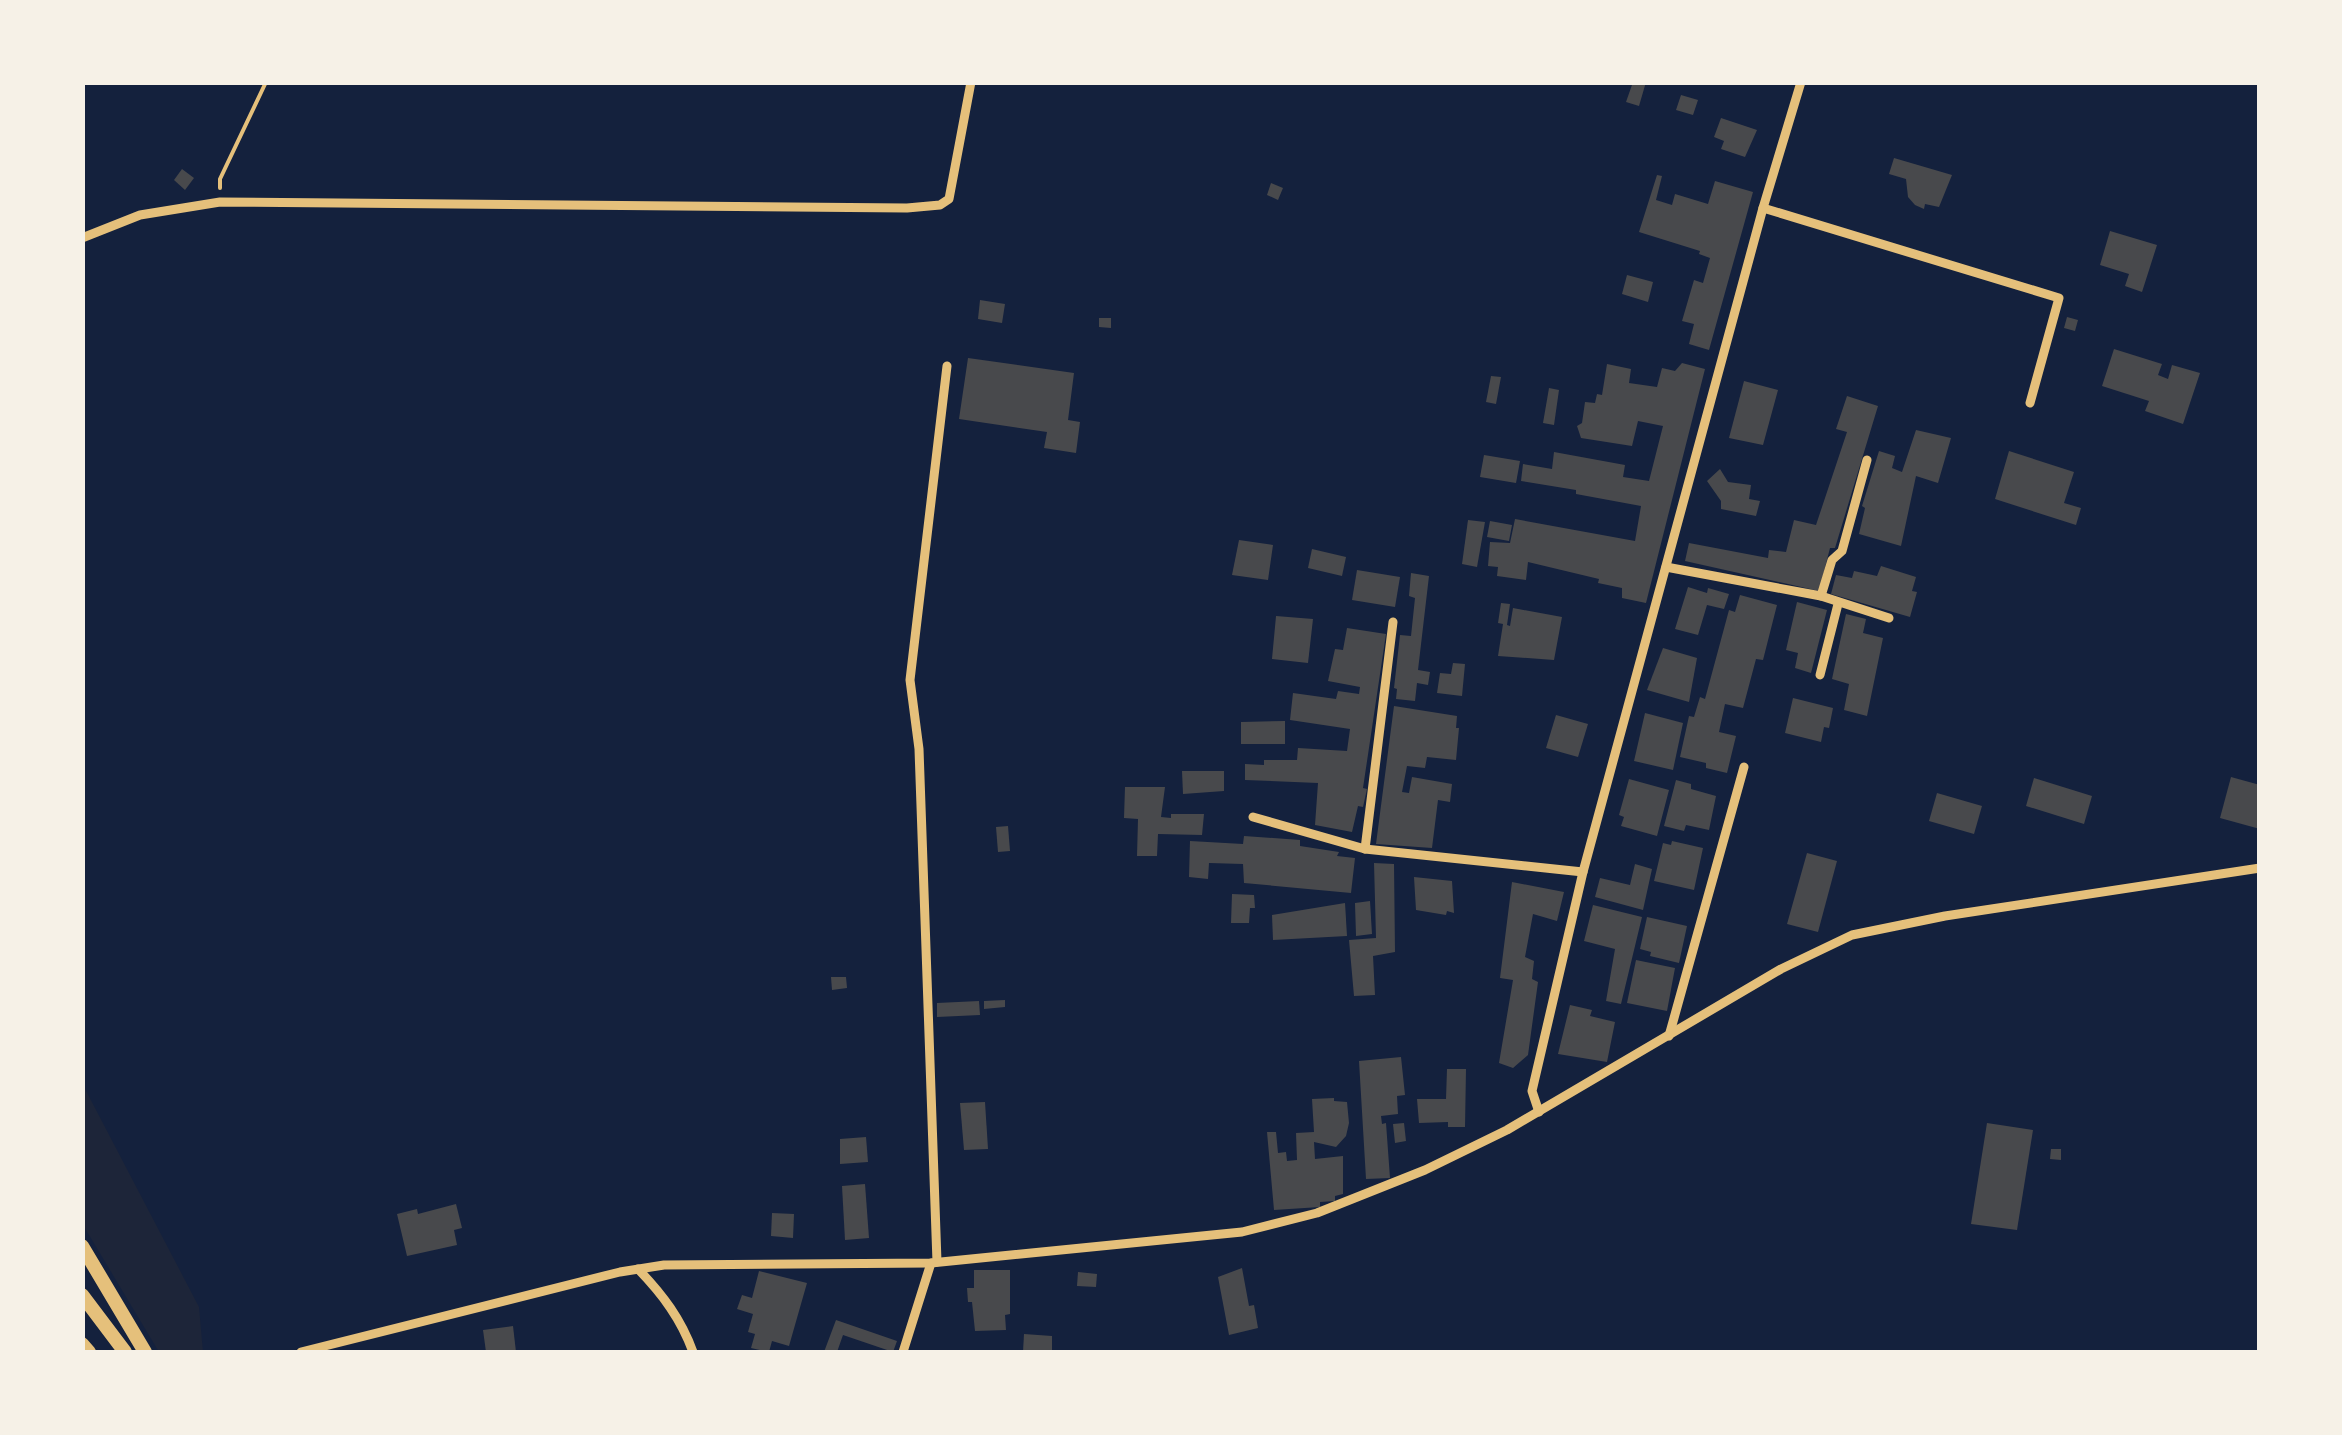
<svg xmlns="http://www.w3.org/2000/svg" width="2342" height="1435" font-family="'Work Sans',sans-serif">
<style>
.green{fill:#1d2539}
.building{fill:#48494c}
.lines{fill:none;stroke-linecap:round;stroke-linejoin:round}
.path{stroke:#e5c07b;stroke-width:4}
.minor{stroke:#e5c07b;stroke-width:9}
.trunk{stroke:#e5c07b;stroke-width:14}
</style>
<rect width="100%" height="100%" fill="#14213d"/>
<path class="green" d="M83 1085 199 1307 203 1352H159L83 1225Z"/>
<g class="building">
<path d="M1633 82H1646L1639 106 1626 102Z"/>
<path d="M1681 95 1698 100 1693 115 1676 110Z"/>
<path d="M1721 118 1757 130 1745 157 1721 149 1724 141 1714 137Z"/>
<path d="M1894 158 1952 175 1939 207 1925 204 1924 209 1915 205 1908 197 1906 179 1889 174Z"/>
<path d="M182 169 194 178 185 190 174 180Z"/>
<path d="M1657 175 1662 176 1656 200 1672 205 1675 194 1708 204 1715 181 1753 192 1709 350 1689 344 1694 324 1682 321 1694 280 1703 283 1710 258 1699 254 1700 251 1639 232Z"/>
<path d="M1271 183 1283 188 1278 200 1267 195Z"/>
<path d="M2110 231 2157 245 2142 292 2125 286 2129 274 2100 265Z"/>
<path d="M1627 275 1653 282 1648 302 1622 294Z"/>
<path d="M980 300 1005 304 1002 323 978 319Z"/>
<path d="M2067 317 2078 320 2075 331 2064 328Z"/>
<path d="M1099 318H1111V328L1099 327Z"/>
<path d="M2114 349 2162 364 2158 375 2168 379 2172 365 2200 373 2183 424 2145 411 2149 401 2102 386Z"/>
<path d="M968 358 1074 373 1068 420 1080 422 1076 453 1044 448 1047 432 959 419Z"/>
<path d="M1682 363 1705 369 1646 603 1622 598V588L1598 583 1599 579 1528 562 1526 580 1497 576 1498 567 1488 566 1490 542 1510 543 1515 519 1635 541 1641 506 1576 494V490L1521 481 1523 464 1552 469 1554 452 1625 465 1623 477 1649 481 1663 426 1638 421 1632 446 1581 438 1577 426 1582 423 1585 402 1595 403 1597 394 1602 395 1607 364 1631 369 1629 383 1657 387 1662 368 1675 371Z"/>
<path d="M1491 376 1501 377 1496 404 1486 402Z"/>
<path d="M1744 381 1778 390 1763 445 1729 438Z"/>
<path d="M1549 388 1559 390 1554 425 1543 423Z"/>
<path d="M1847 396 1878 406 1835 548H1830L1819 591 1685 561 1689 543 1768 558 1769 550 1786 552 1794 520 1816 525 1847 432 1836 429Z"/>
<path d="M1916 430 1951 438 1938 483 1916 476 1901 546 1859 534 1865 508 1862 506 1879 451 1895 456 1892 468 1902 472Z"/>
<path d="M2009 451 2074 472 2064 503 2081 508 2076 525 1995 499Z"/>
<path d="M1484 455 1520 461 1516 483 1480 477Z"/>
<path d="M1720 469 1728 482 1751 485 1749 499 1760 501 1756 516 1721 509V501L1707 481Z"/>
<path d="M1468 520 1485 522 1477 567 1462 564Z"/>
<path d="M1490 521 1512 525 1509 541 1487 537Z"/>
<path d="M1239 540 1273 545 1268 580 1232 575Z"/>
<path d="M1312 549 1346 557 1342 576 1308 568Z"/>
<path d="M1881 566 1916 577 1912 591 1917 592 1910 617 1831 594 1836 575 1852 578 1854 571 1877 576Z"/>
<path d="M1357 570 1400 577 1395 607 1352 600Z"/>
<path d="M1411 573 1429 576 1418 670 1430 672 1428 685 1417 683 1415 701 1396 699 1397 689 1394 688 1400 635 1411 636 1415 598 1409 596Z"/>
<path d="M1688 587 1707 593 1708 588 1729 594 1724 609 1707 605 1698 635 1675 629Z"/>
<path d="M1740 595 1777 605 1763 660 1756 659 1743 708 1725 704 1719 732 1736 736 1727 773 1706 768V763L1680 757 1689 716 1694 717 1700 697 1705 699 1729 610 1735 612Z"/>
<path d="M1797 602 1827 610 1811 673 1795 668 1798 653 1786 650Z"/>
<path d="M1501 603 1510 604 1507 625 1510 626 1513 608 1562 617 1554 660 1498 656 1503 624 1498 623Z"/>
<path d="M1846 614 1866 619 1863 633 1883 638 1867 716 1844 710 1849 684 1832 679Z"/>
<path d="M1276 616 1313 619 1308 663 1272 659Z"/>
<path d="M1347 628 1386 634 1363 788 1367 789 1363 807 1358 806 1352 832 1315 825 1318 783 1245 780V764L1264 765V760H1297L1298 748 1347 751 1350 729 1290 720 1293 693 1336 699 1338 691 1359 694 1360 687 1328 681 1335 649 1343 650Z"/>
<path d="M1663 648 1697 658 1689 702 1647 690Z"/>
<path d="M1453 663 1465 664 1462 696 1437 693 1440 673 1451 674Z"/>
<path d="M1793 698 1833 708 1829 728 1824 727 1821 742 1785 733Z"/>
<path d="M1394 706 1457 716 1456 728H1459L1456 760 1427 757 1425 768 1407 766 1402 792 1409 793 1412 777 1452 784 1450 802 1438 800 1432 848 1376 844Z"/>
<path d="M1645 713 1683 723 1673 770 1634 761Z"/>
<path d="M1556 715 1588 724 1578 757 1546 748Z"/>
<path d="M1285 721V744H1241V722Z"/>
<path d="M1182 771H1224V791L1183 794Z"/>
<path d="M2231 777 2260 785V829L2220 818Z"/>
<path d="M2034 778 2092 796 2084 824 2026 806Z"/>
<path d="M1629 779 1669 790 1657 836 1621 826 1624 817 1619 815Z"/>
<path d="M1676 780 1691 784V789L1716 796 1709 830 1686 825 1684 831 1664 826Z"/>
<path d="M1125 787H1165L1161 817 1171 818V814H1204L1202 835 1158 834 1157 856H1137L1138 819 1124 818Z"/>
<path d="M1937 793 1982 806 1974 834 1929 821Z"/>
<path d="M1008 826 1010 851 998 852 996 827Z"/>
<path d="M1244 836 1300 840V846L1339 852 1337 856 1355 858 1351 893 1244 883 1243 864 1209 863 1208 879 1189 877 1190 841 1243 844Z"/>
<path d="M1672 841 1703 848 1694 890 1654 881 1663 843 1671 845Z"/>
<path d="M1807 853 1837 861 1818 932 1787 924Z"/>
<path d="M1374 863 1394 864 1395 952 1373 956 1375 995 1354 996 1349 940 1376 938Z"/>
<path d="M1635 864 1652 869 1643 910 1595 897 1600 878 1630 885Z"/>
<path d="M1414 877 1452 881 1454 913 1447 911 1446 915 1416 910Z"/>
<path d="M1512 882 1564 892 1557 921 1533 914 1525 957 1534 961 1532 979 1538 982 1528 1055 1513 1068 1499 1063 1513 980 1500 978Z"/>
<path d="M1232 894 1254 895 1255 908H1250L1249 923H1231Z"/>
<path d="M1370 901 1372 934 1356 936 1355 903Z"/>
<path d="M1345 903 1347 936 1273 940 1272 915Z"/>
<path d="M1593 905 1642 917 1621 1004 1606 1001 1615 949 1584 941Z"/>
<path d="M1647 917 1687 926 1679 963 1650 956 1651 952 1640 949Z"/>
<path d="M1636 960 1675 968 1667 1011 1627 1003Z"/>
<path d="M831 977H846L847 988 832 990Z"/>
<path d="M1005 1000V1007L984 1009V1001Z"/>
<path d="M979 1001 980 1015 937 1017V1003Z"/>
<path d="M1570 1005 1592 1010 1590 1016 1615 1022 1607 1062 1558 1054Z"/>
<path d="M1401 1057 1405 1095 1397 1096 1398 1114 1381 1116 1382 1124 1386 1123 1390 1178 1366 1179 1359 1061Z"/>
<path d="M1447 1069H1466L1465 1127H1448V1122L1419 1123 1417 1099H1446Z"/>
<path d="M1334 1098V1101L1347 1102 1349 1123 1346 1136 1336 1147 1314 1142 1315 1159 1343 1156V1194L1335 1196V1201L1320 1202V1207L1274 1210 1267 1132H1276L1278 1153 1286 1152 1287 1161 1297 1160 1296 1133 1314 1132 1312 1099Z"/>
<path d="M985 1102 988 1149 964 1150 960 1103Z"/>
<path d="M1404 1123 1406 1141 1395 1143 1393 1124Z"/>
<path d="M1987 1123 2033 1130 2017 1230 1971 1224Z"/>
<path d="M866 1137 868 1162 840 1164V1139Z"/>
<path d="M2051 1149H2061V1160L2050 1159Z"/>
<path d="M865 1184 869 1238 845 1240 842 1186Z"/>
<path d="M456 1204 462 1228 454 1230 457 1245 407 1256 397 1214 417 1209 418 1214Z"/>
<path d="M772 1213 794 1214 793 1238 771 1236Z"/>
<path d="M1242 1268 1249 1306 1254 1305 1258 1328 1229 1335 1218 1277Z"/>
<path d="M974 1270H1010V1314L1005 1315 1006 1330 975 1331 972 1302H968L967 1288H974Z"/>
<path d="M759 1271 807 1283 789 1346 772 1341 769 1352 751 1348 755 1334 748 1332 753 1314 737 1309 742 1295 752 1298Z"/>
<path d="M1078 1272 1097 1274 1096 1287 1077 1286Z"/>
<path d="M836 1320 897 1341 893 1352 843 1335 837 1352H824Z"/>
<path d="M513 1326 516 1352H486L483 1330Z"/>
<path d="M1024 1334 1052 1336V1352H1023Z"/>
</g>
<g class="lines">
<path class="path" d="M220 188V179L266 82"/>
<g class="minor">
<path d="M1763 208 2059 298 2030 403"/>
<path d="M82 238 140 215 220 202 907 208 940 205 949 199 971 82"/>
<path d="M1666 567 1821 596 1832 560 1842 551 1867 460"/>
<path d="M1821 596 1889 618"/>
<path d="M1820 675 1838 604"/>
<path d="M1253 817 1365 849 1583 872"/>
<path d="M1365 849 1393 622"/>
<path d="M1669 1036 1744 767"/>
<path d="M1539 1112 1532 1091 1583 872 1763 208 1801 82"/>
<path d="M937 1262 919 749 910 680 947 366"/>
<path d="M638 1269C663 1295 681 1319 693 1352"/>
<path d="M301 1352 620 1272 664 1265 931 1263 1242 1232 1317 1213 1425 1170 1507 1130 1781 969 1852 935 1945 916 2260 868"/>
<path d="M903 1352 931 1263"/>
</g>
<g class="trunk">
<path d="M82 1246 145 1352"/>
<path d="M82 1295 125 1352"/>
<path d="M82 1344 89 1352"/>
</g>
</g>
<rect width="2342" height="1435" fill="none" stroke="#f6f1e7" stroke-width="170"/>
</svg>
